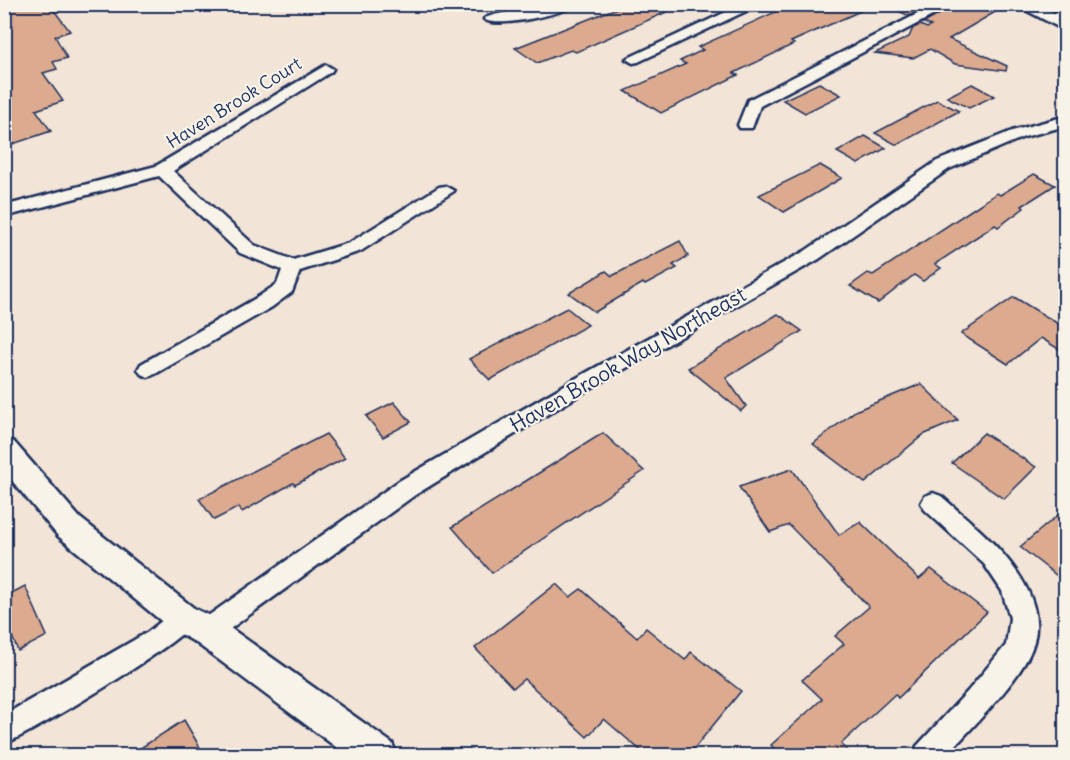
<svg xmlns="http://www.w3.org/2000/svg" width="1070" height="760" font-family="Delius,sans-serif">
<style>
.building{fill:#dcaa8e;stroke:#1b2f5e;stroke-width:1.5}
.lines{fill:none;stroke-linecap:round;stroke-linejoin:round}
.minor-casing{stroke:#1b2f5e;stroke-width:5}
.tertiary-casing{stroke:#1b2f5e;stroke-width:5}
.minor{fill:#f7f3e8;fill-rule:evenodd}
.tertiary{fill:#f7f3e8;fill-rule:evenodd}
.labels{text-anchor:middle;stroke-width:4.5;stroke-linejoin:round;paint-order:stroke}
.far-street-label{font-size:18px;fill:#1b2f5e;stroke:#f7f3e8}
.street-label{font-size:21px;fill:#1b2f5e;stroke:#f7f3e8}
</style>
<rect width="100%" height="100%" fill="#f2e4d6"/>
<filter id="ink" filterUnits="userSpaceOnUse"><feTurbulence type="fractalNoise" baseFrequency=".0167" numOctaves="2"/><feDisplacementMap in="SourceGraphic" scale="12" xChannelSelector="R" yChannelSelector="G"/><feConvolveMatrix kernelMatrix="1 2 1 2 8 2 1 2 1" color-interpolation-filters="sRGB"/></filter>
<g filter="url(#ink)">
<g class="building">
<path d="M4 4H49L70 31 55 36 67 58 53 62 57 69 43 73 63 101 36 110 51 131 4 147Z"/>
<path d="M627 4 680 6 576 52 571 50 537 63 515 48Z"/>
<path d="M793 4H876L791 42 794 44 734 73 738 75 661 113 625 91 686 64 680 61 703 50 698 47Z"/>
<path d="M884 4H931L909 16Z"/>
<path d="M957 4H1009L949 39 1007 66 1006 71 955 64 930 49 913 58 875 53 909 37 913 28 920 25 927 28 931 26 924 23Z"/>
<path d="M819 83 841 95 805 113 783 100Z"/>
<path d="M972 84 994 96 969 108 947 97Z"/>
<path d="M937 100 959 111 897 145 875 133Z"/>
<path d="M865 136 886 148 858 164 837 152Z"/>
<path d="M820 165 842 178 784 212 759 195Z"/>
<path d="M1034 174 1055 185 1022 206 1024 208 998 227 995 225 935 264 941 268 923 281 914 275 878 303 850 286 868 273 873 275 997 193 1000 195Z"/>
<path d="M680 241 688 256 673 265 677 268 645 285 643 283 595 312 569 293 606 271 612 276Z"/>
<path d="M1014 297 1065 328V353L1041 338 1008 364 961 334Z"/>
<path d="M567 308 588 325 490 380 469 359Z"/>
<path d="M778 314 802 331 726 378 746 406 741 411 688 368Z"/>
<path d="M921 384 958 420 923 435 865 483 813 444 855 411Z"/>
<path d="M394 402 411 422 383 437 366 416Z"/>
<path d="M603 433 644 471 492 573 452 527Z"/>
<path d="M984 433 1036 467 1004 499 952 463Z"/>
<path d="M326 434 345 458 295 485 293 483 242 512 239 507 214 520 199 499Z"/>
<path d="M792 469 839 535 860 522 919 579 931 569 987 612 898 698 895 694 841 744 853 756H781L771 745 822 699 802 680 844 644 835 636 869 607 789 525 770 532 739 487Z"/>
<path d="M1065 509V582L1020 547Z"/>
<path d="M556 584 570 597 581 589 637 638 646 628 685 660 691 652 741 691 688 756H647L604 719 587 737 524 679 513 688 475 648Z"/>
<path d="M25 586 47 636 18 651 11 634 4 638V597Z"/>
<path d="M184 720 205 756H128Z"/>
</g>
<g class="lines">
<g class="minor-casing">
<g id="minor">
<path d="M553 4H576C565 14 494 29 484 19 490 13 539 8 553 4Z"/>
<path d="M743 4H761L638 62 633 63 626 59Z"/>
<path d="M937 4H955L760 106 752 128H740L738 125 748 100Z"/>
<path d="M326 65 333 69 331 72 173 171 254 245 293 260 349 243 439 187 445 186 454 191 361 251 300 271 292 292 272 307 155 374 148 377 141 374 138 369 141 364 258 297 277 284 282 270 240 253 159 176 4 217V206L156 166Z"/>
<path d="M1066 116V126L1024 137 949 169 819 259 589 389 415 495 216 639 207 643 198 639 194 631 198 623 399 481 575 379 805 251 937 161 1012 131Z"/>
<path d="M933 493 941 496C982 532 1062 593 1028 657 1012 688 971 728 946 756H913L917 746 968 691 1006 645 1010 618 1002 591 984 564 925 510 921 503 925 496Z"/>
<path d="M183 607 192 611 196 619C185 642 34 732 4 744V715L148 632 174 611Z"/>
</g>
</g>
<g class="tertiary-casing">
<g id="tertiary">
<path d="M1014 4H1037L1066 19V31Z"/>
<path d="M4 439 14 442 80 518 195 609 219 620 392 743 397 756H348L195 642 171 629 58 536 4 471Z"/>
</g>
</g>
<use href="#minor" class="minor"/>
<use href="#tertiary" class="tertiary"/>
</g>
</g>
<g class="labels">
<g class="far-street-label">
<text transform="translate(234 103) rotate(-32)" y="6">Haven Brook Court</text>
</g>
<g class="street-label">
<text transform="translate(628 360) rotate(-30)" y="7">Haven Brook Way Northeast</text>
</g>
</g>
<rect width="1070" height="760" fill="none" stroke="#f7f3e8" stroke-width="24"/>
<rect x="12" y="12" width="1046" height="736" fill="none" stroke="#1b2f5e" stroke-width="2" filter="url(#ink)"/>
</svg>
